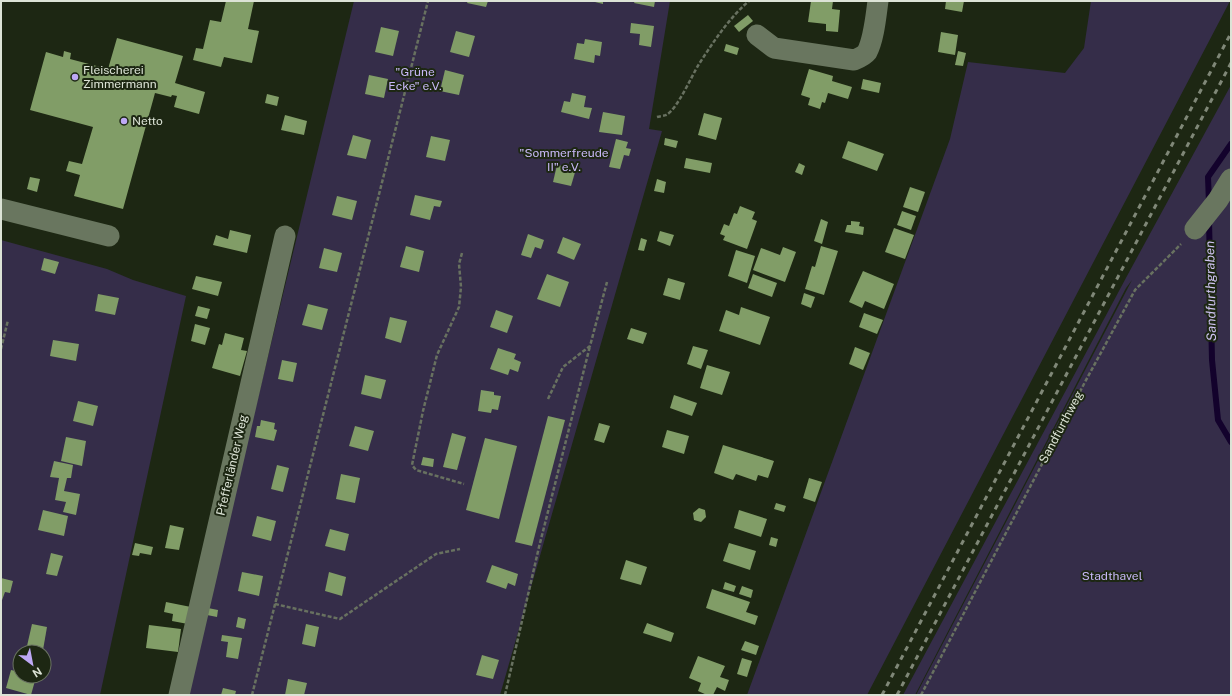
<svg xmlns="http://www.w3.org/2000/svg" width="1232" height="696" font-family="'Public Sans',sans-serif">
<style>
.green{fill:#352d49;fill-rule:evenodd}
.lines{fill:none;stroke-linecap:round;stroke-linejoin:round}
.stream{stroke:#13022c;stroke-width:6}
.building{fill:#819d67}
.path{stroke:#687160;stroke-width:2.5;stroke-dasharray:4 2;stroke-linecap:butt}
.minor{stroke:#69765f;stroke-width:21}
.rail{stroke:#808878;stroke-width:3;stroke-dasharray:5 5;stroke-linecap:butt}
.poi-dot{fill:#bea9f5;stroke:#1d2713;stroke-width:1.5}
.labels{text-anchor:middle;stroke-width:4;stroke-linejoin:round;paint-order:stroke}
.poi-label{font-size:12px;fill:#dce3d6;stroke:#1d2713;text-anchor:start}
.park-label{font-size:12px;fill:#c8b8f7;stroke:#1d2713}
.street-label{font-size:12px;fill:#dce3d6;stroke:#1d2713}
.water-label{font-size:13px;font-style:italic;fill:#cfc3f3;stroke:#1d2713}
</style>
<rect width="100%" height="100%" fill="#1d2713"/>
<g class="green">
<path d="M354 1H670L649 129 662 131 500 695H186Z"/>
<path d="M1091 1H1230L867 695H747L950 139 968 62 1065 73 1084 48Z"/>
<path d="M1231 85V695H916L1132 280 1126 288 915 695H903L1127 276Z"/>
<path d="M1 240 107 269 133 280 186 296 100 695H1ZM20 652H44V676H20Z"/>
</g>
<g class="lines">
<g class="stream">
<path d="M1209 203 1208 177 1231 144"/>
<path d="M1209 220 1212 360 1218 420 1231 442"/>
</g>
</g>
<g class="building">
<path d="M226 1H254L248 29 259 31 252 63 224 57 221 67 193 60 196 48 203 49 210 20 221 22Z"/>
<path d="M468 1H488L486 7 467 3Z"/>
<path d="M591 1H603V4Z"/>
<path d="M635 1H655L654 7 634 3Z"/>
<path d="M811 1H833L832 9 840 10 838 32 826 31V24L808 22Z"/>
<path d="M946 1H964L962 12 945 9Z"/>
<path d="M748 15 753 21 739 32 734 26Z"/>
<path d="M631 23 654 26 651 47 639 45 640 34 630 33Z"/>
<path d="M381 27 399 31 393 56 375 52Z"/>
<path d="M456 31 475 36 469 57 450 52Z"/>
<path d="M941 32 958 35 955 55 938 52Z"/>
<path d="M117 38 183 56 175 83 205 92 199 114 174 107 177 96 172 95 171 97 155 93 123 209 74 196 80 175 66 171 69 161 82 164 93 127 30 110 46 52 63 57 64 51 71 53 70 59 108 69Z"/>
<path d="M585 39 602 42 600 56 595 55 594 63 574 59 577 43 584 44Z"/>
<path d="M726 44 739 48 737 55 724 51Z"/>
<path d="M958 51 966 53 963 66 955 65Z"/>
<path d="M809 69 833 76 832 81 852 87 848 99 828 93 825 103 822 102 820 109 808 105 810 98 801 95Z"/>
<path d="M445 70 464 75 459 95 440 91Z"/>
<path d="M369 75 388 79 384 98 365 94Z"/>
<path d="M863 79 881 83 879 93 861 89Z"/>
<path d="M572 93 586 96 584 107 592 108 589 119 561 112 564 101 570 102Z"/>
<path d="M267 94 279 97 277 106 265 103Z"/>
<path d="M603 112 625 116 622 135 599 132Z"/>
<path d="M704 113 722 118 716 140 698 135Z"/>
<path d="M285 115 307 121 304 135 281 130Z"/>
<path d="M353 135 371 140 366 159 347 155Z"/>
<path d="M431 136 450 140 445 161 426 157Z"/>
<path d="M665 138 678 141 676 148 664 145Z"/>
<path d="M616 139 628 142 626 148 631 149 629 156 624 155 620 169 609 167Z"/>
<path d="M848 141 884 154 877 171 842 158Z"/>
<path d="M686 158 712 163 710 173 684 168Z"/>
<path d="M799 163 805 166 802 175 795 172Z"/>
<path d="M557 165 576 169 571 186 553 182Z"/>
<path d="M30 177 40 179 37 192 27 189Z"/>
<path d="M657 179 666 182 664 193 654 191Z"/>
<path d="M910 187 925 192 918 212 903 207Z"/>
<path d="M415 195 442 201 440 207 434 206 430 220 410 215Z"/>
<path d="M337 196 357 201 352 220 332 215Z"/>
<path d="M740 206 755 212 752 219 757 221 747 249 723 240 725 236 720 234 724 224 729 226 734 213 737 214Z"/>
<path d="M902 211 916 216 911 230 897 225Z"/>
<path d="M821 219 828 222 822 244 814 241Z"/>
<path d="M851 221 860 222 859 226 864 227 863 235 845 232 847 225H851Z"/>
<path d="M894 228 914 235 905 259 885 252Z"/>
<path d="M230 230 251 235 247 253 213 245 216 235 228 239Z"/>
<path d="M660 231 674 235 670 246 657 241Z"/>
<path d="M528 234 544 240 541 249 535 247 531 258 521 255Z"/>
<path d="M563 237 581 244 574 260 557 253Z"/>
<path d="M641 238 647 240 644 251 638 250Z"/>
<path d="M406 246 424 251 419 272 400 267Z"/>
<path d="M821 246 838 251 824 295 805 289 812 266 815 267Z"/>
<path d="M783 247 796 252 785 282 753 270 761 248 780 255Z"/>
<path d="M324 248 342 253 337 272 319 268Z"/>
<path d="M736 250 755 256 747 283 728 276Z"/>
<path d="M44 258 59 262 55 274 41 270Z"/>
<path d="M863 271 894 284 884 309 865 301 862 308 849 302Z"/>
<path d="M547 274 569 282 560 307 537 299Z"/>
<path d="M753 274 777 283 772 297 748 288Z"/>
<path d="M196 276 222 282 218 296 192 289Z"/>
<path d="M668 278 685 283 680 300 663 295Z"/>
<path d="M804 293 815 297 811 308 801 304Z"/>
<path d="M98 294 119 298 115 315 95 311Z"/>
<path d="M308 304 328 309 322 330 302 325Z"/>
<path d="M198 306 210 309 207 319 195 316Z"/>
<path d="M741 307 770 317 760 345 719 331 726 310 739 315Z"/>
<path d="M496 310 513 316 507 333 490 327Z"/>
<path d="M864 313 883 320 877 334 859 327Z"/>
<path d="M390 317 407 321 401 343 385 338Z"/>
<path d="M195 324 210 328 205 345 191 341Z"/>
<path d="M631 328 647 333 643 344 627 339Z"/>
<path d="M225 333 244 338 241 350 247 351 240 376 212 368 219 344 222 345Z"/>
<path d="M53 340 79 344 76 361 50 356Z"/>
<path d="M693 346 708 350 701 369 687 364Z"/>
<path d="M855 347 870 353 863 370 849 364Z"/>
<path d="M498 348 516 354 514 359 521 362 518 372 510 369 508 375 490 369Z"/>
<path d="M282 360 297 363 293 382 278 379Z"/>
<path d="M707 365 730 372 722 395 700 388Z"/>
<path d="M365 375 386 380 381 399 361 394Z"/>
<path d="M481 390 494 392V395L501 396 498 410 492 409 491 413 478 411Z"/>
<path d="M674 395 697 403 692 416 670 408Z"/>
<path d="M78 401 98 406 93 426 73 421Z"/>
<path d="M548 416 565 420 532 546 515 542Z"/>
<path d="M261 420 275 423 274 429 277 430 274 441 255 437 257 426H260Z"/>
<path d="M599 423 610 426 604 443 594 440Z"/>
<path d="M355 426 374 431 368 451 349 446Z"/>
<path d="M667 430 689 436 684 454 662 447Z"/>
<path d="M452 433 466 437 457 470 443 467Z"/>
<path d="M66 437 86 441 82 466 61 461Z"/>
<path d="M485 438 517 446 499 519 466 510Z"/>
<path d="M723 445 774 461 768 478 758 475 756 481 736 474 733 480 714 473Z"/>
<path d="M423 457 434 459 433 467 421 465Z"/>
<path d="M54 461 73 465 71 478H67L64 491 80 494 76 515 63 512 66 502 55 500 59 478 50 477Z"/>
<path d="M277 465 289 468 283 492 271 489Z"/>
<path d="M341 474 360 478 355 503 336 499Z"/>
<path d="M809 478 822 482 815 502 803 498Z"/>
<path d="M776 503 786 506 784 512 774 509Z"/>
<path d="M699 508 705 510 706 517 701 522 694 520 693 513Z"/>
<path d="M43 510 68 516 64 536 38 530Z"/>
<path d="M739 510 767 519 761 537 734 528Z"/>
<path d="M257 516 276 521 271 541 252 536Z"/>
<path d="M170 525 184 528 179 550 165 548Z"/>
<path d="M330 529 349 534 345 551 325 546Z"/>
<path d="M771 537 778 539 776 547 769 545Z"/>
<path d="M135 543 153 547 151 555 140 553 139 556 132 555Z"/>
<path d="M729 543 756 551 750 570 723 561Z"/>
<path d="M51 553 63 556 57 576 46 574Z"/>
<path d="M626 560 647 567 641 585 620 579Z"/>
<path d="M492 565 518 574 515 586 508 583 506 589 486 582Z"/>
<path d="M242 572 263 576 259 596 238 591Z"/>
<path d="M329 572 346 577 342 596 325 591Z"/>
<path d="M1 578 13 581 10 593 5 592 1 603Z"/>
<path d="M725 582 736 586 734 592 723 589Z"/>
<path d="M742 586 753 590 751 598 739 594Z"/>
<path d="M712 589 750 602 746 612 758 616 755 625 706 608Z"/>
<path d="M166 602 191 607 188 624 172 621 173 614 164 612Z"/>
<path d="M208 608 218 610 217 617 207 615Z"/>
<path d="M238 617 246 619 244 629 236 627Z"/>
<path d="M647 623 674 633 671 642 643 633Z"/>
<path d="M32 624 47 627 43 650 27 646Z"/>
<path d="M306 624 319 627 315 647 302 644Z"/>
<path d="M149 625 181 629 178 652 146 648Z"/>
<path d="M222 635 242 638 238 659 226 657 228 642 221 641Z"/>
<path d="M745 641 759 646 756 655 741 650Z"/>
<path d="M482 655 499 660 493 679 476 675Z"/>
<path d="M698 656 725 666 720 677 729 680 725 691 717 687 713 695H707L698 691 701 683 689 678Z"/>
<path d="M742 658 752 661 747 677 737 674Z"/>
<path d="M11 670 20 672V676L36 677 31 695 6 688Z"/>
<path d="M288 679 307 683 304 695H285Z"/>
<path d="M223 688 236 691 235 695H221Z"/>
</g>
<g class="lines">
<g class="path">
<path d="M657 117C660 116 664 116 666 115 677 110 692 75 699 64 714 41 729 18 749 1"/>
<path d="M462 253 459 264 461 287 459 307 437 355 423 411 412 465 416 470 464 484"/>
<path d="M1 349 8 320"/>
<path d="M548 399 563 367 590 346 607 282"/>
<path d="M275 604 340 619 436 554 460 549"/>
<path d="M252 695 428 1"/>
<path d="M505 695 539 547 590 346"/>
<path d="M921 695 1085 382 1135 290 1181 244"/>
</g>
<g class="minor">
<path d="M757 35 774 48 854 60C859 58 864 56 867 52 874 39 876 15 878 1"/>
<path d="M1 209 109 236"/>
<path d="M1195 229 1218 200 1231 179"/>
<path d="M179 695 285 236"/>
</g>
<g class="rail">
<path d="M882 695 1231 33"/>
<path d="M897 695 1231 63"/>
</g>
</g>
<g class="poi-dot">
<circle cx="75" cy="77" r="4"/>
<circle cx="124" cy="121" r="4"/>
</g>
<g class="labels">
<g class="poi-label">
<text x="83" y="74">Fleischerei<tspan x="83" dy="14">Zimmermann</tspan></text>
<text x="132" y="125">Netto</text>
</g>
<g class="park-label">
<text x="415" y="76">"Grüne<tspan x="415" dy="14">Ecke" e.V.</tspan></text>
<text x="564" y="157">"Sommerfreude<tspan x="564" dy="14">II" e.V.</tspan></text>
<text x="1112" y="580">Stadthavel</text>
</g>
<g class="street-label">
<text transform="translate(1061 427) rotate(-62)" y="4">Sandfurthweg</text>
<text transform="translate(232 465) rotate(-77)" y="4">Pfefferländer Weg</text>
</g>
<g class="water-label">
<text transform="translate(1210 291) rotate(-91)" y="5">Sandfurthgraben</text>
</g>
</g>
<rect width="1232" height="696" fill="none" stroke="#dce3d6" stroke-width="4"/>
<g transform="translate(32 664) rotate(148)"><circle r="19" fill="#1d2713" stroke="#697261"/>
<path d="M0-3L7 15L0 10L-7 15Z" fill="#bea9f5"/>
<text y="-6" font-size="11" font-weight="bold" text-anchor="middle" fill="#dce3d6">N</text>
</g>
</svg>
